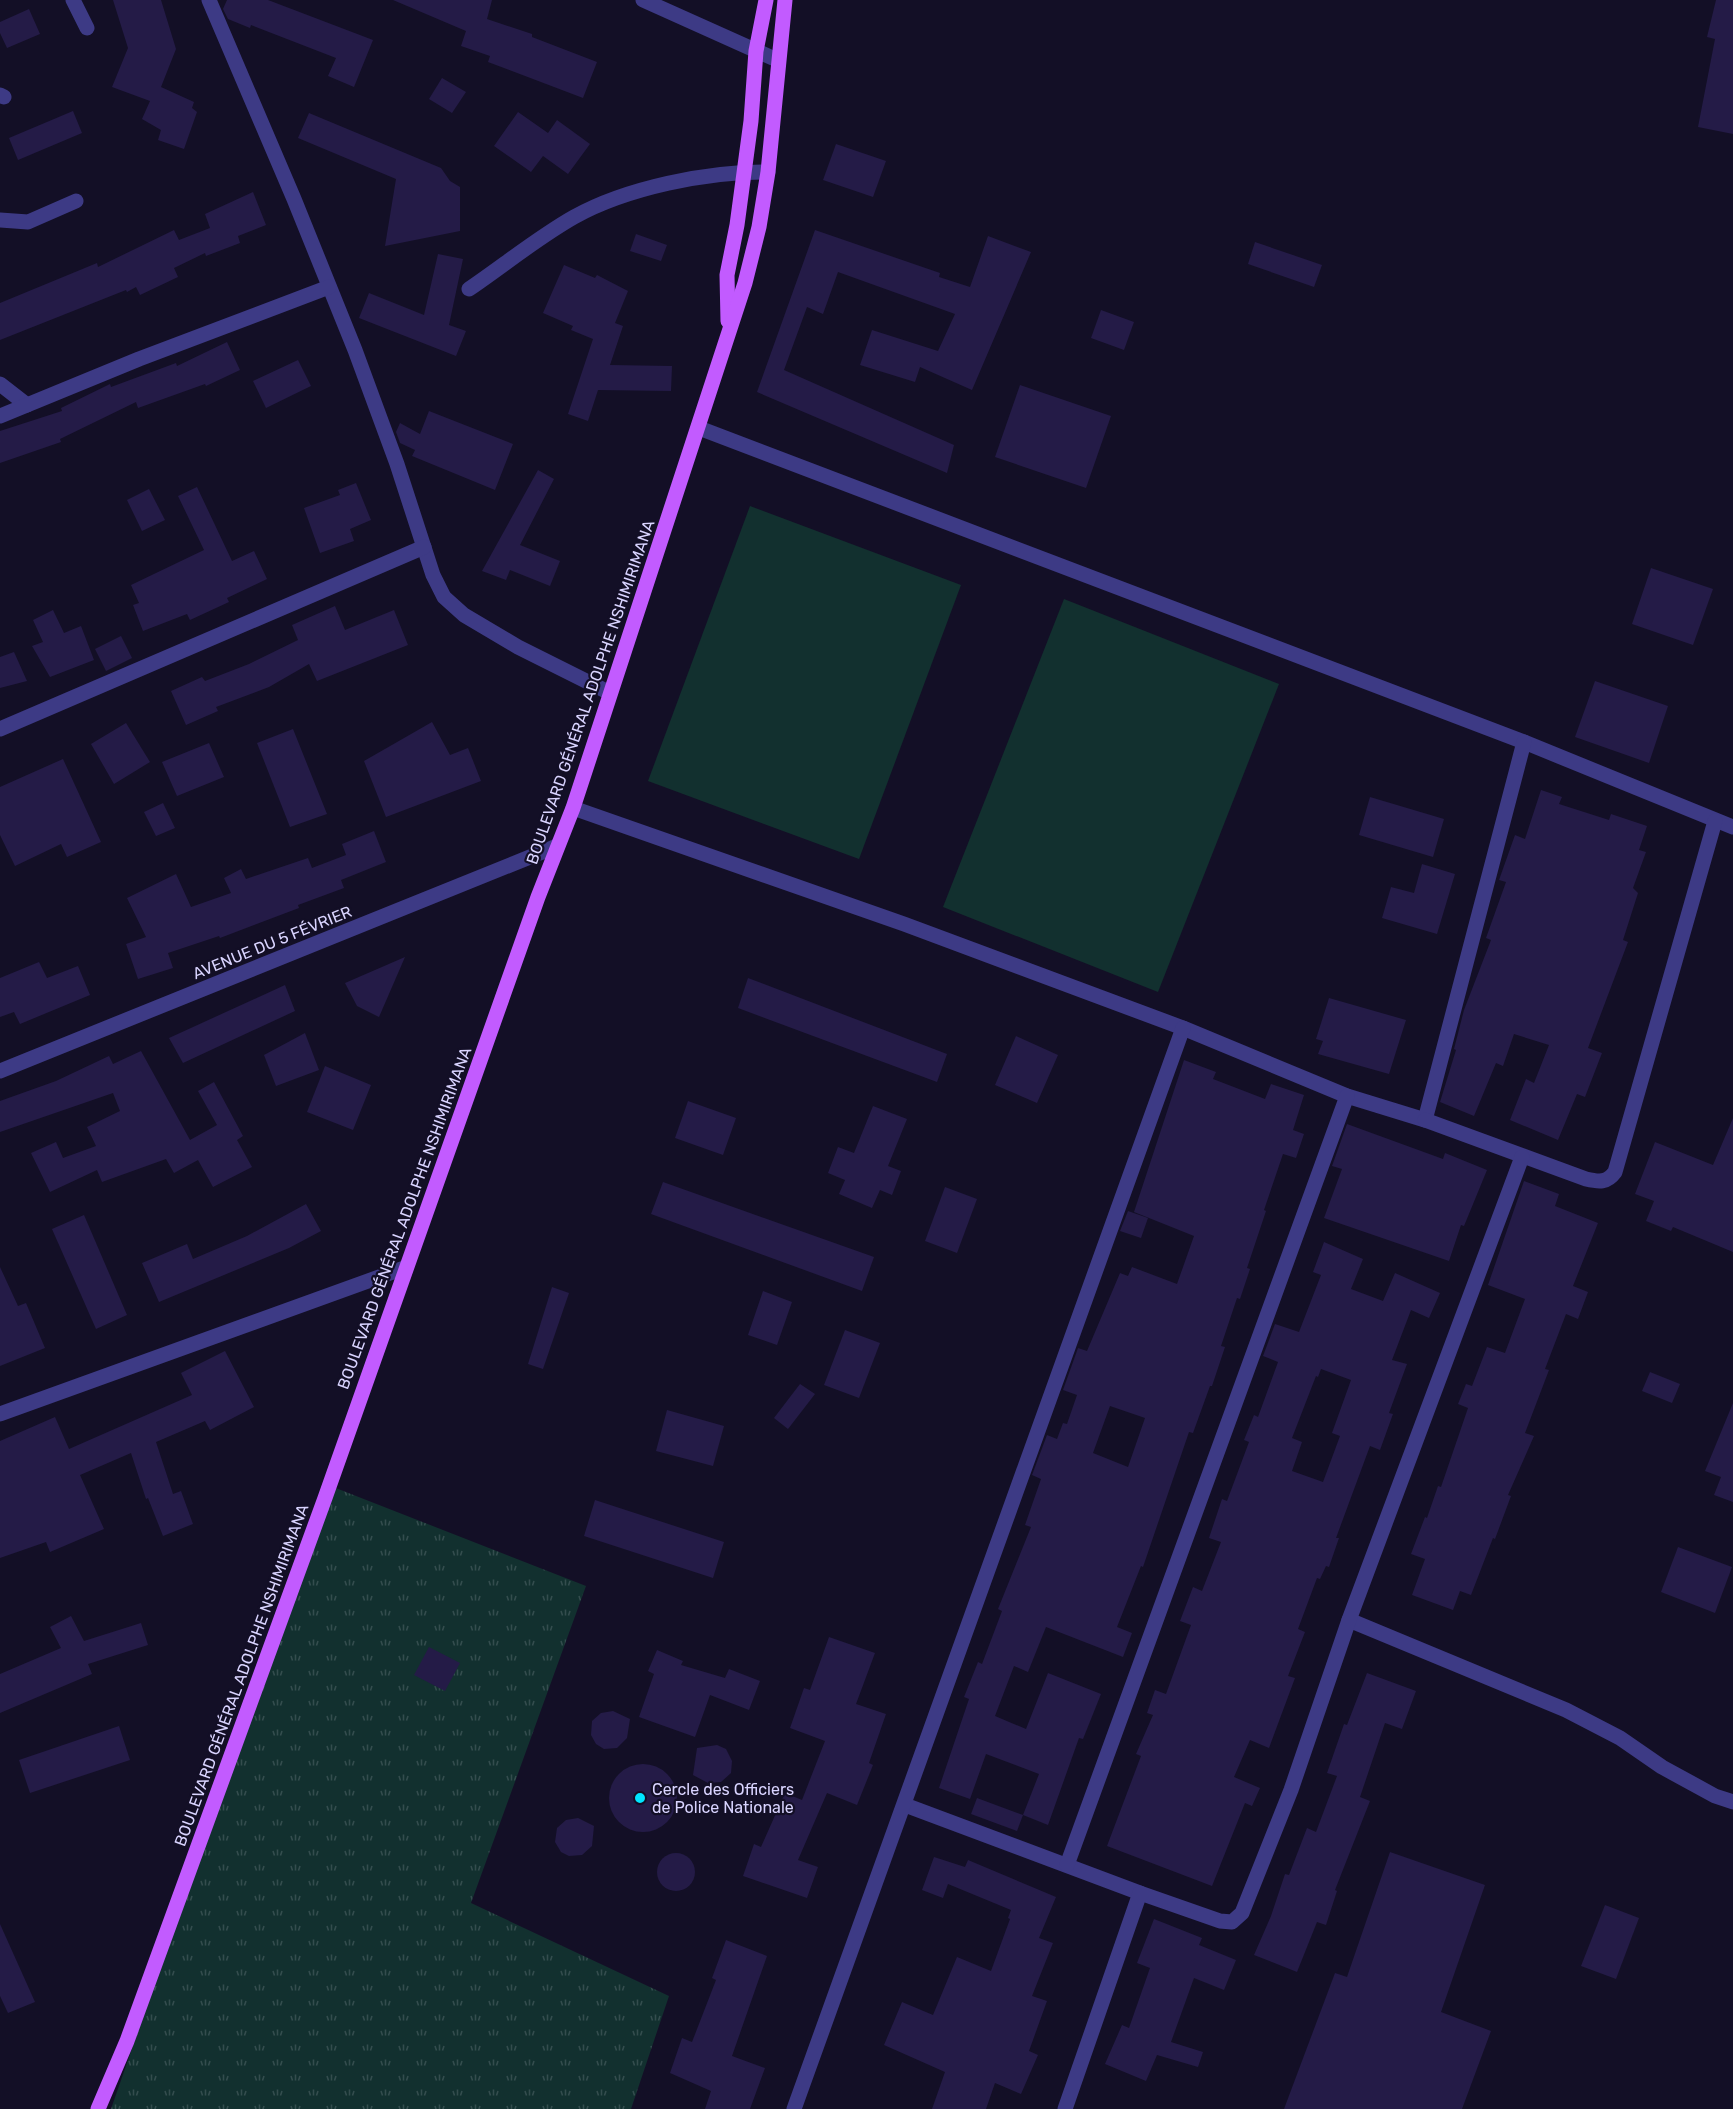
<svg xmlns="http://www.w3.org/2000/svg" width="1733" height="2109" font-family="Rubik,sans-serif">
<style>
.grass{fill:url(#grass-tufts)}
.pitch{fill:#12302f}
.building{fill:#241b47;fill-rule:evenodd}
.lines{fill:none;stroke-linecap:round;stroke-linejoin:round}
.minor{stroke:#3d3a85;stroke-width:15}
.tertiary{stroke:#3d3a85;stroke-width:15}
.primary{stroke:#c25bff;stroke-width:15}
.poi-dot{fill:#00e5ff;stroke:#130f26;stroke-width:2}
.labels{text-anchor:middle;stroke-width:4.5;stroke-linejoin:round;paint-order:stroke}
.street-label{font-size:16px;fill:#d9d4ff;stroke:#130f26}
.poi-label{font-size:16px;fill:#d9d4ff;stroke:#130f26;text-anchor:start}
</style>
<defs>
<pattern id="grass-tufts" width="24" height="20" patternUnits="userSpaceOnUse" patternTransform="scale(1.5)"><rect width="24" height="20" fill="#12302f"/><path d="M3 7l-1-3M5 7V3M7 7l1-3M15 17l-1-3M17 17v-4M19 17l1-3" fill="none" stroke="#344d4e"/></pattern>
</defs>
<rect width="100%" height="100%" fill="#130f26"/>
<path class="grass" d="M328 1485 586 1586 471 1903 669 1996 631 2109H111Z"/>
<g class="pitch">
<path d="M750 506 961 585 859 859 648 781Z"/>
<path d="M1064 599 1279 684 1158 992 943 907Z"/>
</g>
<g class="building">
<path d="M113 0H161L176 49 161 87 194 102 192 108 197 112 184 149 158 140 161 130 142 119 150 101 112 87 128 48Z"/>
<path d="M227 0H268L373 40 354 87 328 76 336 58 251 25 250 28 228 19 223 9Z"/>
<path d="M393 0H492L487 19 532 34V37L597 62 583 98 488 62 490 56 461 46 466 31Z"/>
<path d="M1716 0H1733V134L1698 127 1715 39 1707 37Z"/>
<path d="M29 9 40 34 7 48 0 33V22Z"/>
<path d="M442 78 466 92 452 113 429 99Z"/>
<path d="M73 111 82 133 18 160 9 138Z"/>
<path d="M518 112 548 133 557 120 590 144 568 174 543 156 531 172 494 146Z"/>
<path d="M309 113 441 168 450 181 460 187V231L385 246 396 179 298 138Z"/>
<path d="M836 144 886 161 873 197 823 180Z"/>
<path d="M253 192 266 225 238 236 240 243 206 256 205 253 174 268 178 277 140 295 136 287 127 292 126 290 0 340V303L97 263 98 267 174 230 179 240 210 228 205 214Z"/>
<path d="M815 230 940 273 939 277 970 287 988 236 1031 252 972 390 920 367 915 382 860 365 872 330 938 351 955 314 838 272 823 314 807 307 784 370 954 445 947 473 757 392Z"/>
<path d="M636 234 667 245 661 261 630 251Z"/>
<path d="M1255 242 1322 265 1314 287 1248 264Z"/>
<path d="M438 254 463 259 449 325 466 331 456 356 359 318 369 293 424 315Z"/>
<path d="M564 265 595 278 597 275 628 291 615 323 623 326 610 365 672 366 671 391 598 390 588 421 568 414 593 339 571 330 573 326 543 313Z"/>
<path d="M1101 310 1134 322 1124 350 1091 338Z"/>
<path d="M227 342 240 370 206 386 205 384 138 408 136 402 60 439 61 442 0 463V431L62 411 61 408 110 384 111 387 176 363 177 366Z"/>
<path d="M298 360 311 386 266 408 253 381Z"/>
<path d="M1020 385 1111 416 1086 488 995 457Z"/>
<path d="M429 411 513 444 495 490 412 456 415 450 400 443 396 432 400 423 420 434Z"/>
<path d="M538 470 554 479 520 545 560 561 550 586 510 570 506 580 482 571Z"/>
<path d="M356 483 371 520 350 529 354 541 320 553 304 508 340 495 338 490Z"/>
<path d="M197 487 232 561 254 551 267 579 227 598 229 602 190 620 187 614 143 631 133 605 139 603 131 585 204 550 178 496Z"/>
<path d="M149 489 165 520 142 531 127 500Z"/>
<path d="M1651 568 1713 589 1693 645 1632 624Z"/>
<path d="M335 606 345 630 394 610 408 645 317 681 309 664 269 687 216 707 218 711 186 725 171 691 202 677 205 681 249 664 298 640 292 625Z"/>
<path d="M53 610 64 633 81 626 94 660 50 677 32 646 43 642 33 620Z"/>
<path d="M121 636 132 658 106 671 95 649Z"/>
<path d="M14 652 27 681 0 688V657Z"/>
<path d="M1595 681 1668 706 1649 763 1575 737Z"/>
<path d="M432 722 450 755 468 748 481 781 386 817 364 761Z"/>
<path d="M126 723 150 762 114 784 91 744Z"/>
<path d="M293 729 327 814 290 827 257 743Z"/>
<path d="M209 743 224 777 177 796 162 762Z"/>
<path d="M63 759 101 842 67 857 61 844 15 866 0 835V787Z"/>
<path d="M1541 790 1562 797 1559 804 1609 820 1611 814 1647 826 1639 850 1646 852 1633 888 1638 893 1623 940 1628 942 1588 1048 1602 1053 1585 1097 1577 1094 1558 1140 1510 1120 1526 1079 1534 1083 1549 1045 1514 1034 1503 1066 1496 1063 1474 1116 1440 1102 1456 1050 1454 1049 1464 1010 1491 940 1486 938 1506 882 1499 880 1515 835 1525 839Z"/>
<path d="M1370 797 1444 819 1433 857 1359 835Z"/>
<path d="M163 803 175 828 156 836 144 812Z"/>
<path d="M374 831 386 862 341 880 344 888 298 905 299 908 220 938 219 936 168 953 173 968 138 979 126 944 146 937 127 898 176 874 191 907 231 893 224 878 241 869 246 879 308 858 312 868 346 855 342 844Z"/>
<path d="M1422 864 1455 874 1437 934 1382 918 1391 887 1414 893Z"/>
<path d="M405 957 379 1017 357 1006 345 983Z"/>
<path d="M39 962 47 978 78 966 90 995 20 1024 14 1012 0 1017V978Z"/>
<path d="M748 978 947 1054 937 1082 738 1008Z"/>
<path d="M285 985 295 1011 183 1063 169 1038Z"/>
<path d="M1329 998 1406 1020 1389 1074 1318 1054 1323 1041 1316 1039Z"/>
<path d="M305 1033 319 1070 276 1086 264 1055Z"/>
<path d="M1016 1036 1058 1055 1037 1103 995 1085Z"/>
<path d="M141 1051 190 1140 217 1125 198 1091 214 1082 243 1136 237 1140 252 1167 213 1187 198 1160 174 1173 166 1159 102 1182 97 1170 50 1192 31 1153 56 1142 63 1158 96 1146 87 1127 120 1111 113 1093 0 1132V1101L56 1081 109 1056 113 1064Z"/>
<path d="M1184 1060 1216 1072 1213 1079 1265 1099 1271 1084 1304 1095 1293 1130 1304 1134 1296 1158 1283 1154 1264 1210 1266 1211 1247 1268 1250 1269 1240 1299 1237 1298 1221 1346 1225 1347 1212 1386H1210L1193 1433 1189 1432 1143 1567 1141 1566 1117 1627 1132 1633 1123 1657 1046 1627 1028 1672 1014 1666 995 1716 1026 1729 1048 1673 1101 1694 1083 1739 1079 1738 1048 1825 1023 1815 1039 1774 986 1754 970 1799 939 1788 969 1699 964 1697 978 1662 982 1664 1002 1611 998 1609 1031 1527 1025 1525 1041 1479 1032 1475 1047 1435 1057 1439 1063 1423 1067 1424 1077 1395 1063 1390 1078 1348 1087 1351 1120 1273 1128 1276 1132 1267 1177 1284 1194 1236 1134 1212ZM1110 1406 1145 1418 1128 1467 1093 1453Z"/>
<path d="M325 1066 371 1085 353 1130 307 1112Z"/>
<path d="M688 1101 736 1118 723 1155 675 1138Z"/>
<path d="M873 1106 907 1119 888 1166 901 1171 892 1195 880 1190 872 1208 839 1194 845 1180 828 1173 838 1147 854 1153Z"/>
<path d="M1733 1118V1252L1673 1227 1671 1231 1646 1221 1654 1201 1635 1194 1655 1142 1713 1165Z"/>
<path d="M1347 1124 1443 1159 1445 1153 1487 1170 1464 1226 1461 1225 1449 1261 1324 1218 1342 1169 1332 1166Z"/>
<path d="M1524 1181 1559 1194 1555 1206 1598 1223 1573 1286 1588 1292 1578 1319 1566 1314 1545 1369 1549 1370 1525 1433 1534 1436 1508 1495 1511 1496 1495 1539 1493 1538 1471 1595 1460 1591 1453 1610 1412 1595 1425 1559 1411 1554 1425 1517 1427 1518 1438 1486 1441 1487 1468 1408 1458 1404 1466 1384 1472 1386 1487 1347 1505 1353 1525 1299 1488 1285Z"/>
<path d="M663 1182 874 1257 862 1291 651 1214Z"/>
<path d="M945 1187 977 1199 957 1253 925 1241Z"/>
<path d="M306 1204 321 1231 289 1248 159 1302 142 1263 187 1244 193 1259 247 1236Z"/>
<path d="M1128 1211 1148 1218 1141 1238 1120 1231Z"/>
<path d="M84 1215 127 1315 96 1329 52 1229Z"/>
<path d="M1324 1242 1363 1259 1351 1289 1383 1301 1395 1273 1440 1293 1429 1318 1411 1310 1392 1360 1407 1364 1389 1413 1393 1414 1380 1450 1370 1446 1336 1538H1339L1329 1567 1326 1566 1320 1579 1317 1578 1298 1629 1305 1632 1288 1676 1295 1678 1269 1748 1250 1740 1234 1777 1260 1788 1252 1806 1245 1803 1212 1886 1107 1846 1141 1756 1136 1754 1153 1715 1147 1713 1155 1690 1166 1694 1191 1625 1180 1621 1193 1587 1202 1591 1221 1542 1209 1538 1222 1499 1227 1501 1249 1442 1244 1440 1254 1415 1258 1417 1278 1362 1263 1356 1275 1324 1299 1332 1321 1275 1313 1272ZM1321 1369 1351 1380 1332 1433 1340 1436 1323 1482 1292 1471 1302 1442 1292 1438 1316 1376 1318 1377Z"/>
<path d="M0 1267 18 1306 26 1303 45 1348 0 1366Z"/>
<path d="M552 1287 569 1293 543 1369 528 1364Z"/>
<path d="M763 1291 792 1302 777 1345 748 1335Z"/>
<path d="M845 1330 880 1343 859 1398 824 1385Z"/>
<path d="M225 1351 254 1407 210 1430 205 1421 156 1442 173 1494 181 1491 193 1524 163 1536 148 1498 146 1499 131 1453 80 1475 104 1529 50 1552 46 1542 0 1558V1441L55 1417 69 1449 192 1395 181 1373Z"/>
<path d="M1650 1372 1680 1384 1672 1403 1642 1391Z"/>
<path d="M800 1384 815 1394 788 1429 774 1418Z"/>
<path d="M1733 1403V1502L1714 1495 1721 1477 1705 1471Z"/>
<path d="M667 1410 724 1426 713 1466 656 1451Z"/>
<path d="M595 1500 724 1542 713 1578 584 1536Z"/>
<path d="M1678 1547 1732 1567 1715 1613 1661 1592Z"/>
<path d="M71 1616 84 1641 141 1623 148 1645 88 1664 92 1674 0 1713V1674L61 1648 50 1627Z"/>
<path d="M829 1637 875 1653 856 1704 886 1714 869 1763 873 1765 857 1805 827 1793 798 1860 818 1867 807 1898 743 1876 754 1844 761 1847 785 1793 802 1800 825 1741 790 1728 804 1688 810 1690Z"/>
<path d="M429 1647 460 1663 445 1691 414 1675Z"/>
<path d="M657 1650 683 1661 681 1665 725 1678 729 1669 760 1681 749 1710 710 1695 695 1737 639 1717 654 1674 648 1671Z"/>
<path d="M1367 1673 1416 1691 1402 1729 1385 1723 1360 1797 1370 1801 1335 1890 1337 1891 1326 1925 1317 1922 1297 1972 1254 1955 1271 1916 1285 1874 1289 1875 1307 1828 1316 1832 1337 1776 1327 1773 1344 1724 1347 1725Z"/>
<path d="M613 1711 630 1719 627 1738 617 1748 604 1749 596 1744 591 1735 592 1721 601 1713Z"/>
<path d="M119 1726 130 1760 30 1793 19 1760Z"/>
<path d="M717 1745 726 1749 732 1761 731 1773 721 1782 708 1783 693 1775 697 1748Z"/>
<circle cx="643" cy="1798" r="34"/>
<path d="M977 1798 1023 1815 1017 1831 971 1814Z"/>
<path d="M578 1818 594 1826 592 1846 582 1855 569 1856 561 1852 555 1842 557 1828 566 1820Z"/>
<path d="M1390 1852 1485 1885 1441 2012 1491 2031 1462 2109H1284L1335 1973 1347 1977Z"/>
<circle cx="676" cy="1872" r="19"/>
<path d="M934 1857 965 1867 968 1860 1056 1897 1039 1938 1053 1943 1032 1996 1047 2001 1029 2051 1038 2055 1021 2094 995 2083 986 2109H932L945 2072 884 2045 902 2002 933 2015 957 1957 991 1971 1010 1919 1008 1918 1011 1910 948 1884 943 1898 922 1890Z"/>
<path d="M1605 1905 1639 1918 1616 1979 1581 1966Z"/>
<path d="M1154 1919 1202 1938 1199 1945 1236 1960 1224 1990 1194 1978 1171 2042 1203 2052 1198 2067 1157 2055 1146 2081 1105 2064 1122 2025 1129 2028 1150 1968 1137 1963Z"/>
<path d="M0 1924 35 2002 8 2013 0 1996Z"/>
<path d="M726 1940 767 1956 732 2056 765 2068 750 2109H705L711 2091 670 2073 682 2038 692 2042 716 1980 712 1978Z"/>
</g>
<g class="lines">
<g class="minor">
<path d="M73 0 87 28"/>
<path d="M209 0 294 199 355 350 397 464 433 575 444 597 464 615 518 647 610 693"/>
<path d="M0 95 4 97"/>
<path d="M0 220 28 222 76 201"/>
<path d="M469 289C503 266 537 238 574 217 626 188 708 171 768 172"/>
<path d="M0 384 27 405"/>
<path d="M0 416 139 359 329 287"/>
<path d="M699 428 1524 742 1733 827"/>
<path d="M0 729 424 547"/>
<path d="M573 808 904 924 1183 1028 1347 1096 1425 1120 1524 742"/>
<path d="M1425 1120 1586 1179C1599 1182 1607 1183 1615 1172L1715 821"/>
<path d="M0 1414 404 1268"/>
<path d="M1349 1620 1566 1710 1620 1738 1662 1767 1715 1796 1733 1802"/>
<path d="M905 1805 1140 1893"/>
<path d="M1067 1865 1347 1096"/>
<path d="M794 2109 1183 1028"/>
<path d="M1065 2109 1140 1893 1220 1921 1232 1922 1242 1913 1291 1790 1349 1620 1522 1157"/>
</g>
<g class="tertiary">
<path d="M643 0 777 60"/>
<path d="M0 1071 557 846"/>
</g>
<g class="primary">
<path d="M728 321 727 275 737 225 751 121 756 51 766 0"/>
<path d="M98 2109 127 2041 325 1498 538 897 573 808 745 283 759 227 768 172 785 0"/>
</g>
</g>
<circle class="poi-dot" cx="640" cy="1798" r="6"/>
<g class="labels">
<g class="street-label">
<text transform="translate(590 692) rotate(-71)" y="6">BOULEVARD GÉNÉRAL ADOLPHE NSHIMIRIMANA</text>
<text transform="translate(272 942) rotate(-22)" y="6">AVENUE DU 5 FÉVRIER</text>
<text transform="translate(404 1218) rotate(-70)" y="6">BOULEVARD GÉNÉRAL ADOLPHE NSHIMIRIMANA</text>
<text transform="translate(241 1675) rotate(-70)" y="6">BOULEVARD GÉNÉRAL ADOLPHE NSHIMIRIMANA</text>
</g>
<g class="poi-label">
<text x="652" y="1795">Cercle des Officiers<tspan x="652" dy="18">de Police Nationale</tspan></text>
</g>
</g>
</svg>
